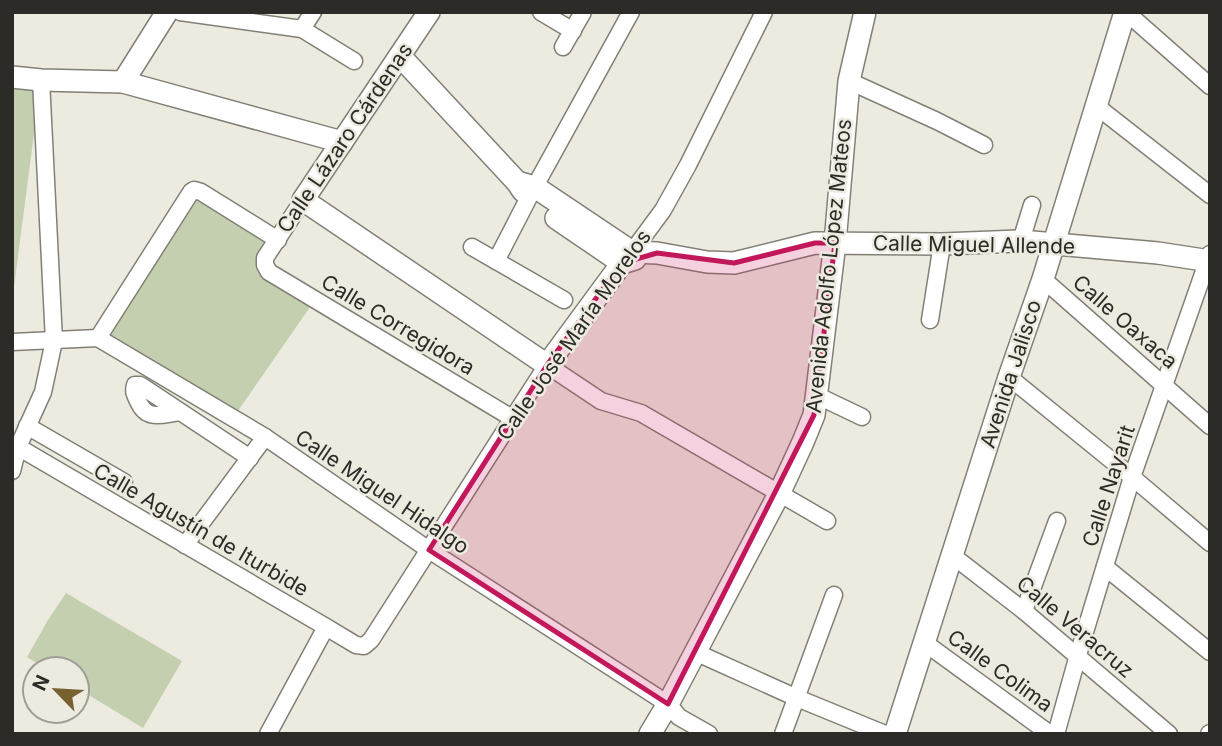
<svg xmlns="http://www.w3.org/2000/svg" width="1222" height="746" font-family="Inter,sans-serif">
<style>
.green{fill:#c4cfaf}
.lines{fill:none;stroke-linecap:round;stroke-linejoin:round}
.street-casing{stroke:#828076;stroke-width:19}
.secondary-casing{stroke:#828076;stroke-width:24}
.street{stroke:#fff;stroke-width:16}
.secondary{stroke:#fff;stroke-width:21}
.marked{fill:#c2185b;fill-opacity:0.2;stroke:#c2185b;stroke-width:5;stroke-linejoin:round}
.labels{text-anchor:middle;stroke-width:5;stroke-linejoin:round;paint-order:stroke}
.street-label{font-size:21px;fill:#2c2b27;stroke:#edebe0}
</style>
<rect width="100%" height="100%" fill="#edebe0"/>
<g class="green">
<path d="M12 77 41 80 14 287 12 286Z"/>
<path d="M194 190 278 240 265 265 315 300 233 418 98 338Z"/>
<path d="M66 593 182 661 143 728 77 688V669H46L27 657 48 620Z"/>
</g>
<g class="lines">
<g class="street-casing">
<g id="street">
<path d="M180 12 302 29 354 61"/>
<path d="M541 12 573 31"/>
<path d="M1126 12 1210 86"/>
<path d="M302 29 313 12"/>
<path d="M563 47 583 12"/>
<path d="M849 81 937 121 984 145"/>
<path d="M1095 105 1210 195"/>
<path d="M303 200 265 258V265L269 272 512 418"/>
<path d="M1021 241 1032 205"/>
<path d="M472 247 564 300"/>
<path d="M632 252 663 210 688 165 764 12"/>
<path d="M496 261 528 199 631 12"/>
<path d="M1043 279 1210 426"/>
<path d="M930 320 942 244"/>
<path d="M98 338 191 192 194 190 201 192 278 240"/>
<path d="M12 342 98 338 265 437 429 550 668 704 679 717 709 734"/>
<path d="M1009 377 1132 477 1210 543"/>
<path d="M816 395 862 417"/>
<path d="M181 412C162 414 147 422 138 401 135 395 133 392 135 385H140L250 458"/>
<path d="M27 426 124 482"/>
<path d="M18 447 326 627 356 645 364 646 371 640 547 365 601 401 641 413 827 521"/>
<path d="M12 471 18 447 43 392 54 341 41 80"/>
<path d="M185 545 265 437"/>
<path d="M953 556 1024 611 1169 734"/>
<path d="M1105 567 1210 652"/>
<path d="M1024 611 1057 521"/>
<path d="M925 643 1050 734"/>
<path d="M695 652 797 698 885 734"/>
<path d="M268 734 326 627"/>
<path d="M783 734 834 595"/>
<path d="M1056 734 1078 655 1132 477 1210 254"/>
<path d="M1209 734 1210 733"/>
</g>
</g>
<g class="secondary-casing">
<g id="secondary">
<path d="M429 12 303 200 547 365 622 263 632 252"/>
<path d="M400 56 517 182 523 191"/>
<path d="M12 77 41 80 123 82 342 142"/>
<path d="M123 82 167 12"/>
<path d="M517 182 535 187 632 252 657 253 707 262 734 263 815 243 942 244 1021 241 1158 253 1210 261"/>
<path d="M556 218 622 263 635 259"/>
<path d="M650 734 668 704 779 494 803 442 814 415 835 243 849 81 865 12"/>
<path d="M895 734 1009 377 1043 279 1125 12"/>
</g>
</g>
<use href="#street" class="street"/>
<use href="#secondary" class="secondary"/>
</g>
<path class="marked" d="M815 243H835L814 415 668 704 429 550 547 365 622 263 657 253 734 263Z"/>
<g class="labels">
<g class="street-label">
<text transform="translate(345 138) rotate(-56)" y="7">Calle Lázaro Cárdenas</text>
<text transform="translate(974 245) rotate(1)" y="7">Calle Miguel Allende</text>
<text transform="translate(829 266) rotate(-84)" y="7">Avenida Adolfo López Mateos</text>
<text transform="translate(1125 322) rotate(41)" y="7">Calle Oaxaca</text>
<text transform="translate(398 325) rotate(31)" y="7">Calle Corregidora</text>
<text transform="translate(574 335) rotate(-55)" y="7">Calle José María Morelos</text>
<text transform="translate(1011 374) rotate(-72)" y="7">Avenida Jalisco</text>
<text transform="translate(1109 486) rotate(-72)" y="7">Calle Nayarit</text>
<text transform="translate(382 492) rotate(34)" y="7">Calle Miguel Hidalgo</text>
<text transform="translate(201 530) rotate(30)" y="7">Calle Agustín de Iturbide</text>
<text transform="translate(1075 627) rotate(40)" y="7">Calle Veracruz</text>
<text transform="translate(1000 671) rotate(36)" y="7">Calle Colima</text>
</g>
</g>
<rect width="1222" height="746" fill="none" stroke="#2c2b27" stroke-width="28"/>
<g transform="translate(56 690) rotate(295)"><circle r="33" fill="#edebe0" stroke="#a09e96" stroke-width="2"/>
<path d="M0-5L12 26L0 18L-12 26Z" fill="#786131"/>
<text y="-10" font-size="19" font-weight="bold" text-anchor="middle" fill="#2c2b27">N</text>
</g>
</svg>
